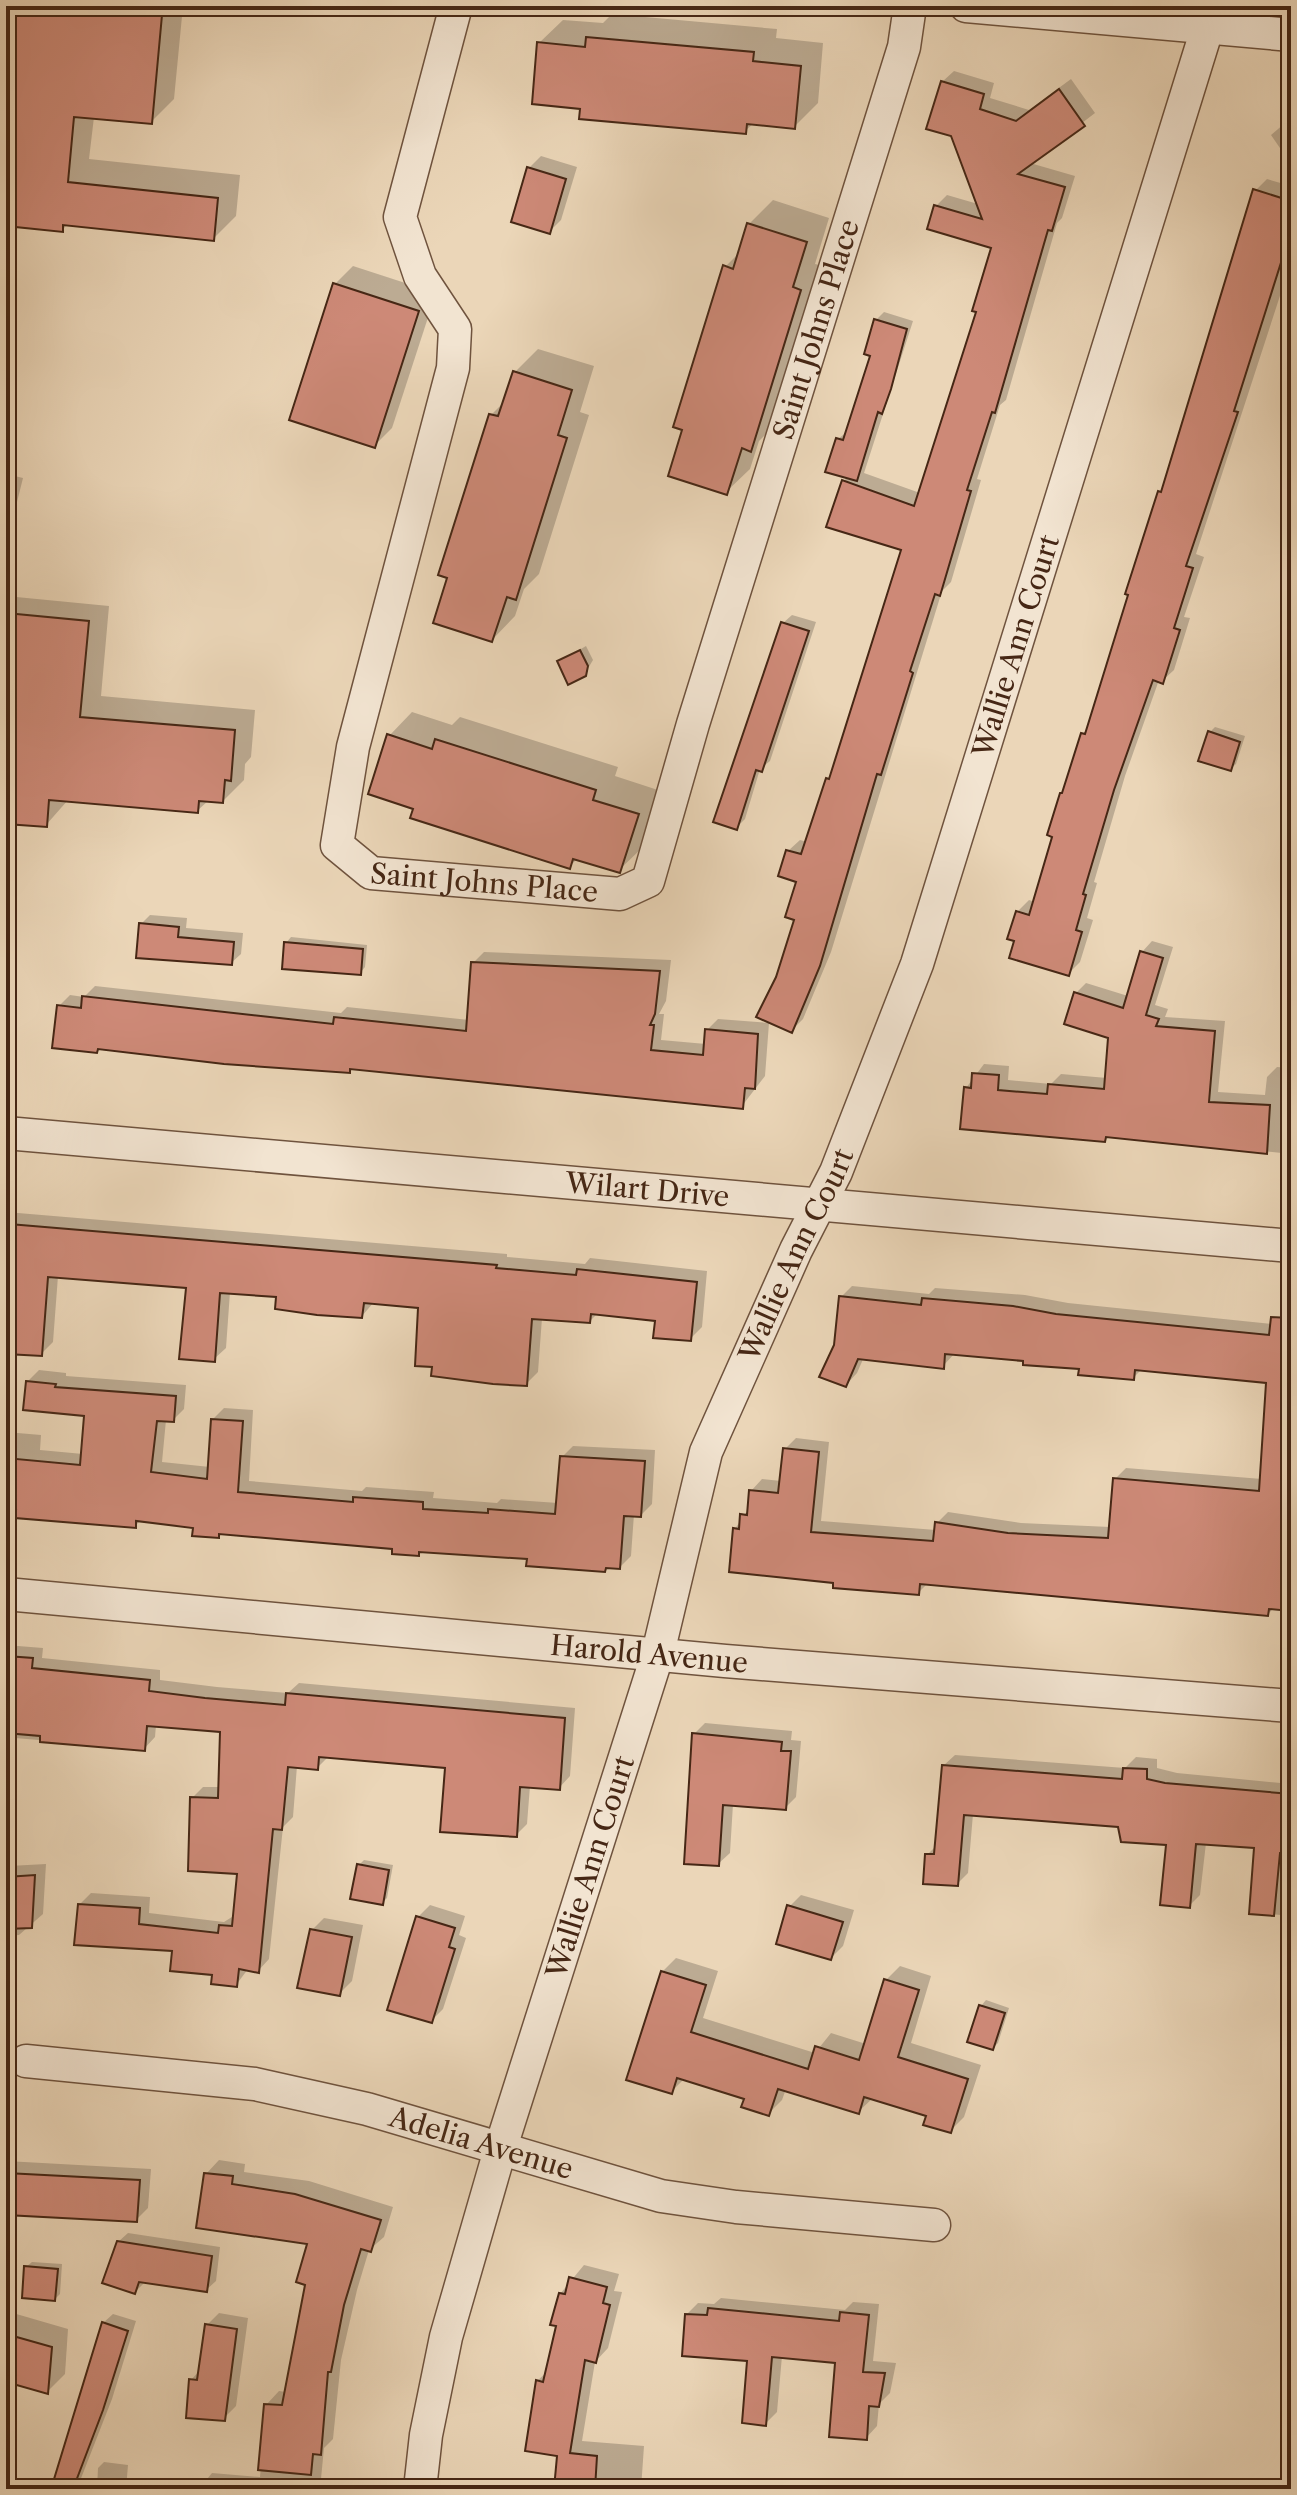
<svg xmlns="http://www.w3.org/2000/svg" width="1297" height="2495" font-family="'Libre Caslon Text',serif">
<style>
.shadow{fill:#0003}
.building{fill:#cd8977;stroke:#462715;stroke-width:2}
.lines{fill:none;stroke-linecap:round;stroke-linejoin:round}
.minor-casing{stroke:#6f533e;stroke-width:35}
.minor{stroke:#f2e4d1;stroke-width:32}
.labels{text-anchor:middle;stroke-width:6;stroke-linejoin:round;paint-order:stroke}
.street-label{font-size:28px;fill:#462715;stroke:#f2e4d1}
</style>
<rect width="100%" height="100%" fill="#ebd6b8"/>
<filter id="stains"><feTurbulence type="fractalNoise" baseFrequency=".0025" numOctaves="4"/><feColorMatrix values="0 0 0 0 .2 0 0 0 0 .09 0 0 0 0 .02 0 0 0 .5 -.17"/></filter>
<radialGradient id="worn" r=".72"><stop offset=".6" stop-color="#630" stop-opacity="0"/><stop offset="1" stop-color="#630" stop-opacity=".3"/></radialGradient>
<g class="shadow">
<path d="M6 6H183L174 99 151 122 94 117 89 159 240 175 236 216 213 239 68 224 62 230 6 224Z"/>
<path d="M612 14 777 29 776 38 823 43 818 103 794 127 754 123 745 131 582 107 539 43 563 20 603 23Z"/>
<path d="M954 71 994 83 990 98 1029 110 1071 79 1095 113 1030 163 1075 176 1062 218 1057 223 1006 400 1000 405 977 479 981 480 951 582 942 591 831 952 803 1019 792 1030 778 977 797 919 799 881 788 851 800 840 807 842 828 779 833 774 903 549 844 481 848 476 838 439 848 431 872 355 876 320 884 312 913 321 864 473 920 493 978 310 993 247 936 206 947 195 978 204 942 82Z"/>
<path d="M1291 118V164L1271 135Z"/>
<path d="M541 156 577 167 561 220 549 232 529 168Z"/>
<path d="M1267 179 1291 186V262L1196 554 1204 557 1184 617 1190 618 1174 670 1162 681 1159 680 1125 776 1094 882 1097 883 1087 918 1093 920 1080 962 1068 974 1016 940 1017 912 1029 900 1035 902 1066 789 1083 734 1089 728 1160 492 1165 487 1255 191Z"/>
<path d="M773 200 829 218 815 264 824 266 774 426 759 441 750 469 726 492 725 267 741 251 749 224Z"/>
<path d="M353 266 436 293 392 428 374 446 335 284Z"/>
<path d="M538 349 594 366 580 412 589 415 539 574 524 589 515 616 492 640 449 577 491 415 506 400 515 372Z"/>
<path d="M6 474 23 478 6 546Z"/>
<path d="M6 596 109 606 101 696 255 710 251 757 245 764 244 780 223 801 209 800 197 811 68 800 46 825 6 822Z"/>
<path d="M792 615 816 622 770 761 760 769 745 819 737 827 783 623Z"/>
<path d="M586 646 593 660 584 675 559 662Z"/>
<path d="M412 712 452 725 460 717 618 767 615 776 661 791 642 848 618 871 577 859 570 866 389 736Z"/>
<path d="M1215 727 1245 736 1236 764 1230 769 1210 732Z"/>
<path d="M150 915 187 918 186 928 243 933 241 954 231 963 141 924Z"/>
<path d="M291 937 367 945 365 967 360 973 286 943Z"/>
<path d="M1152 941 1173 947 1155 1005 1168 1009 1165 1017 1225 1021 1218 1092 1265 1095 1267 1077 1277 1067 1291 1068V1154L1109 1135 1104 1140 966 1088 984 1064 1009 1066 1008 1080 1051 1084 1061 1074 1107 1078 1110 1037 1076 993 1086 983 1128 996 1142 952Z"/>
<path d="M484 952 671 960 666 1001 659 1014H664L661 1040 706 1044 707 1030 718 1019 769 1023 765 1076 742 1106 414 1073 101 1047 97 1051 59 1006 70 995 84 997 95 986 341 1013 347 1007 469 1020 473 963Z"/>
<path d="M6 1212 507 1254V1257L585 1264 590 1258 707 1271 702 1327 690 1339 657 1320 598 1313 590 1321 542 1318 538 1372 526 1384 420 1306 374 1302 362 1316 278 1296 230 1292 226 1348 214 1359 188 1286 58 1276 53 1342 41 1354 12 1272 6 1271Z"/>
<path d="M852 1286 929 1294 935 1288 1025 1295 1068 1303 1291 1326V1609L1274 1608 1268 1614 928 1583 918 1593 835 1581 735 1529 749 1508 751 1491 762 1479 781 1481 785 1449 796 1438 829 1442 821 1521 936 1530 937 1523 948 1512 1021 1523 1110 1527 1115 1479 1126 1468 1262 1479 1268 1381 1142 1369 1133 1378 1025 1360 955 1353 943 1366 864 1357 857 1373 846 1385 836 1345 841 1297Z"/>
<path d="M39 1370 66 1373V1376L186 1385 184 1409 173 1420H166L162 1462 210 1467 213 1419 224 1408 253 1410 249 1481 362 1491 366 1487 434 1492 433 1498 497 1503 501 1499 558 1503 562 1457 573 1446 655 1450 652 1504 641 1515 634 1514 631 1556 620 1567H608L605 1570 529 1557 422 1550 418 1554 395 1547 222 1532 218 1536 195 1526 141 1520 135 1526 6 1513V1432L41 1435 40 1450 83 1454 86 1414 28 1381Z"/>
<path d="M18 1646 43 1648 42 1658 160 1670V1680L217 1687 288 1693 299 1683 575 1708 570 1776 559 1788 530 1786 527 1824 516 1835 447 1766 329 1756 317 1768 297 1766 293 1817 283 1827 269 1959 258 1971 248 1969 236 1985 175 1949 80 1904 91 1893 150 1897 149 1913 224 1922 235 1915 240 1872 192 1798 203 1787H220L222 1730 156 1725 155 1737 144 1749 15 1738 9 1792 6 1796V1648Z"/>
<path d="M705 1723 792 1731 791 1740 801 1741 796 1797 785 1808 733 1804 730 1853 718 1864 694 1734Z"/>
<path d="M955 1755 1125 1768 1136 1757 1157 1759V1768L1177 1773 1291 1784V1916L1251 1912 1256 1847 1206 1843 1200 1895 1189 1906 1168 1844 1120 1825 973 1814 968 1873 957 1884 927 1855 937 1845 943 1766Z"/>
<path d="M364 1860 393 1865 387 1898 382 1903 359 1865Z"/>
<path d="M46 1864 43 1914 19 1935 6 1936V1870L9 1866Z"/>
<path d="M801 1895 854 1910 843 1946 831 1958 789 1907Z"/>
<path d="M430 1905 465 1916 459 1935 466 1938 443 2009 431 2021 418 1917Z"/>
<path d="M324 1918 363 1925 352 1981 340 1993 312 1930Z"/>
<path d="M676 1958 718 1971 703 2018 815 2053 831 2033 866 2044 886 1980 900 1966 931 1976 911 2043 981 2065 964 2117 950 2131 928 2115 873 2098 858 2112 786 2089 782 2100 768 2114 746 2097 685 2078 671 2092 662 1972Z"/>
<path d="M986 2000 1009 2008 998 2043 993 2048 981 2006Z"/>
<path d="M219 2160 245 2164 244 2172 309 2181 393 2207 384 2237 369 2250 357 2290 341 2360 333 2439 324 2448 320 2489H199L212 2473 260 2477 266 2405 279 2391 286 2392 308 2283 310 2242 206 2174Z"/>
<path d="M6 2161 151 2169 148 2208 136 2220 6 2213Z"/>
<path d="M128 2233 220 2247 216 2281 206 2290 144 2283 135 2292 118 2242Z"/>
<path d="M32 2262 62 2264 60 2294 55 2299 26 2267Z"/>
<path d="M584 2265 619 2274 614 2291 622 2292 608 2348 595 2362 582 2441 644 2446 641 2489H556L559 2454 537 2381 548 2371 559 2325 560 2294Z"/>
<path d="M721 2298 845 2310 853 2302 879 2304 873 2361 896 2363 890 2393 879 2404 877 2426 866 2438 837 2361 782 2356 777 2412 766 2423 749 2359 686 2315 698 2303 714 2304Z"/>
<path d="M6 2311 68 2329 65 2374 47 2392 6 2380Z"/>
<path d="M219 2313 248 2318 236 2406 224 2418 191 2380 200 2370 207 2325Z"/>
<path d="M113 2314 136 2321 112 2399 78 2486 53 2489 103 2323Z"/>
<path d="M104 2462 128 2465 126 2489H97L98 2468Z"/>
</g>
<g class="building">
<path d="M6 6H71L162 15 152 124 74 117 68 182 218 198 214 241 63 225V232L6 226Z"/>
<path d="M586 37 754 52 753 61 801 66 795 129 747 124 746 134 579 119 580 109 532 104 537 42 585 47Z"/>
<path d="M941 81 984 94 980 109 1016 121 1059 89 1085 126 1018 174 1065 187 1052 231 1048 230 995 413 992 412 967 490 971 491 940 596 935 594 910 671 913 673 881 775 877 774 820 966 792 1033 756 1017 776 977 794 920 785 917 796 882 778 876 786 850 801 854 826 778 829 779 901 550 826 527 842 480 914 506 976 312 972 311 991 248 927 229 934 205 982 219 951 136 926 129Z"/>
<path d="M527 167 566 179 550 234 511 222Z"/>
<path d="M1253 189 1291 201V231L1234 411 1238 412 1186 566 1193 568 1174 628 1180 630 1163 684 1153 680 1114 790 1083 894 1086 895 1076 930 1082 932 1069 976 1009 958 1014 941 1007 939 1016 911 1029 915 1052 837 1047 835 1060 793H1062L1081 733 1085 734 1128 595 1125 594 1158 491 1161 492Z"/>
<path d="M747 223 807 242 793 287 801 290 751 452 742 448 727 495 668 476 682 430 673 427 723 265 733 269Z"/>
<path d="M333 283 419 311 375 448 289 420Z"/>
<path d="M874 319 907 329 891 389 882 414 878 412 857 481 825 472 836 438 843 440 870 356 864 354Z"/>
<path d="M513 371 572 390 558 435 567 438 516 600 507 597 492 642 433 623 447 578 438 575 489 414 498 416Z"/>
<path d="M6 613 89 621 80 717 235 730 231 781 225 780 223 803 199 801 198 813 49 800 47 827 6 824Z"/>
<path d="M781 622 809 631 762 772 756 770 737 830 713 822Z"/>
<path d="M580 650 588 666 586 676 568 685 557 661Z"/>
<path d="M1208 731 1240 742 1231 771 1198 761Z"/>
<path d="M387 734 432 749 435 739 596 790 593 800 639 814 620 873 573 859 570 869 410 818 413 809 368 794Z"/>
<path d="M139 923 179 927 178 937 234 942 232 965 136 958Z"/>
<path d="M284 942 363 949 361 975 282 969Z"/>
<path d="M1140 951 1163 958 1146 1015 1159 1019 1156 1026 1215 1031 1209 1102 1270 1105 1267 1154 1106 1137 1105 1142 960 1129 964 1087 971 1088 972 1073 999 1075 998 1090 1047 1094 1048 1084 1104 1089 1108 1038 1064 1024 1074 992 1123 1008Z"/>
<path d="M471 962 660 971 655 1014 650 1025H654L651 1050 703 1055 705 1029 758 1034 755 1089 745 1088 743 1109 350 1069V1073L224 1064 98 1049 97 1053 52 1048 57 1005 81 1008 82 996 333 1024 334 1017 466 1031Z"/>
<path d="M9 1224 497 1265 496 1268 576 1275 577 1269 697 1282 691 1341 653 1338 655 1321 591 1314 590 1323 532 1319 527 1386 493 1384 431 1376 432 1367 415 1366 418 1308 364 1303 362 1318 317 1315 275 1309 276 1297 220 1293 215 1362 179 1359 186 1288 48 1277 42 1356 6 1354Z"/>
<path d="M839 1296 921 1305 922 1298 1013 1306 1056 1314 1269 1335 1271 1317 1291 1318 1290 1611 1269 1609 1268 1616 920 1584 919 1595 833 1588V1583L729 1572 733 1528 739 1529 740 1514 747 1515 749 1490 778 1493 783 1448 819 1452 811 1532 933 1541 935 1522 1008 1533 1108 1538 1113 1478 1259 1491 1266 1383 1135 1370 1134 1380 1078 1375 1079 1369 1023 1365V1361L945 1354 944 1369 858 1359 846 1387 819 1377 834 1345Z"/>
<path d="M26 1381 56 1384 55 1387 176 1396 174 1422 157 1421 151 1472 207 1479 211 1419 243 1421 238 1492 353 1502V1497L423 1502V1509L488 1513V1509L555 1514 560 1456 645 1461 641 1517 624 1516 620 1569 606 1568 605 1572 526 1566 527 1559 419 1552V1556L392 1554V1549L219 1534V1538L192 1536 193 1528 136 1521V1528L15 1518 16 1510H6V1458L80 1465 84 1416 23 1410Z"/>
<path d="M6 1656 33 1658 32 1668 150 1680 149 1691 205 1698 285 1705 286 1693 565 1718 560 1790 520 1787 517 1837 440 1832 445 1768 319 1757 318 1770 288 1767 282 1830 273 1829 259 1973 239 1969 237 1987 211 1984 212 1975 170 1971 172 1951 74 1945 78 1904 140 1908 139 1924 218 1933 219 1925 232 1926 237 1874 188 1871 190 1797 218 1798 220 1732 147 1726 145 1751 40 1742V1736L6 1733Z"/>
<path d="M692 1733 782 1742 781 1751H791L786 1810 723 1805 719 1866 684 1864Z"/>
<path d="M942 1765 1122 1779 1123 1768 1147 1769V1779L1165 1783 1291 1794V1854L1280 1853 1274 1916 1249 1914 1254 1848 1196 1844 1190 1908 1160 1905 1166 1845 1121 1842 1118 1827 964 1815 958 1886 923 1884 925 1854H934Z"/>
<path d="M357 1864 389 1870 383 1905 350 1899Z"/>
<path d="M35 1875 32 1928 6 1929V1877Z"/>
<path d="M787 1905 843 1922 831 1960 776 1944Z"/>
<path d="M416 1916 455 1928 449 1947 455 1949 432 2023 387 2010Z"/>
<path d="M310 1929 352 1937 340 1996 297 1988Z"/>
<path d="M661 1971 706 1985 691 2032 808 2069 815 2046 859 2060 884 1979 919 1990 898 2057 968 2079 951 2133 923 2125 926 2116 864 2097 859 2114 778 2089 769 2116 741 2107 744 2099 677 2078 672 2094 626 2080Z"/>
<path d="M979 2005 1005 2013 993 2050 967 2042Z"/>
<path d="M6 2173 140 2180 137 2222 6 2215Z"/>
<path d="M204 2173 233 2176 232 2184 295 2194 381 2220 371 2252 361 2249 344 2305 331 2372H328L321 2455 313 2454 311 2475 258 2470 264 2404 282 2405 305 2285 296 2282 307 2244 196 2228Z"/>
<path d="M117 2241 212 2256 207 2292 139 2282 135 2294 102 2283Z"/>
<path d="M24 2266 58 2269 55 2301 22 2298Z"/>
<path d="M569 2277 607 2287 603 2303 610 2305 596 2363 585 2360 570 2453 597 2456 595 2489H554L557 2456 525 2451 536 2380 543 2382 556 2326 550 2325 559 2293 565 2294Z"/>
<path d="M708 2308 839 2321 840 2312 869 2315 863 2372 885 2373 879 2407 869 2406 867 2440 829 2437 835 2363 772 2357 766 2426 742 2423 747 2361 682 2356 685 2314 707 2315Z"/>
<path d="M102 2322 128 2331 103 2410 73 2489H51Z"/>
<path d="M205 2324 237 2329 225 2421 186 2418 189 2379 197 2380Z"/>
<path d="M6 2334 52 2347 48 2394 6 2382Z"/>
</g>
<g class="lines">
<g class="minor-casing">
<g id="minor">
<path id="s1" d="M456 6 400 217 420 276 455 329 453 368 353 747 337 845 371 873 620 894 648 881 693 724 904 47 910 6"/>
<path d="M966 6 1291 35"/>
<path id="s2" d="M6 1133 1291 1246"/>
<path id="s3" d="M6 1594 725 1661 1291 1706"/>
<path id="s4" d="M26 2061 255 2084 367 2109 661 2196 736 2207 934 2225"/>
<path id="s5" d="M420 2489 426 2435 446 2337 500 2150 658 1653 706 1452 796 1250 836 1172 917 964 1207 29"/>
</g>
</g>
<use href="#minor" class="minor"/>
</g>
<g class="labels">
<g class="street-label">
<text dy="10" stroke="none"><textPath href="#s1" startOffset="1776">Saint Johns Place</textPath></text>
<text dy="10" stroke="none"><textPath href="#s5" startOffset="1942">Wallie Ann Court</textPath></text>
<text dy="10" stroke="none"><textPath href="#s1" startOffset="1032">Saint Johns Place</textPath></text>
<text dy="10" stroke="none"><textPath href="#s2" startOffset="644">Wilart Drive</textPath></text>
<text dy="10" stroke="none"><textPath href="#s5" startOffset="1294">Wallie Ann Court</textPath></text>
<text dy="10" stroke="none"><textPath href="#s3" startOffset="646">Harold Avenue</textPath></text>
<text dy="10" stroke="none"><textPath href="#s5" startOffset="646">Wallie Ann Court</textPath></text>
<text dy="10" stroke="none"><textPath href="#s4" startOffset="464">Adelia Avenue</textPath></text>
</g>
</g>
<rect width="1297" height="2495" fill="none" stroke="#ebd6b8" stroke-width="32"/>
<rect x="8" y="8" width="1281" height="2479" fill="none" stroke="#462715" stroke-width="4"/>
<rect x="16" y="16" width="1265" height="2463" fill="none" stroke="#462715" stroke-width="2"/>
<rect width="100%" height="100%" filter="url(#stains)"/>
<rect width="100%" height="100%" fill="url(#worn)"/>
</svg>
